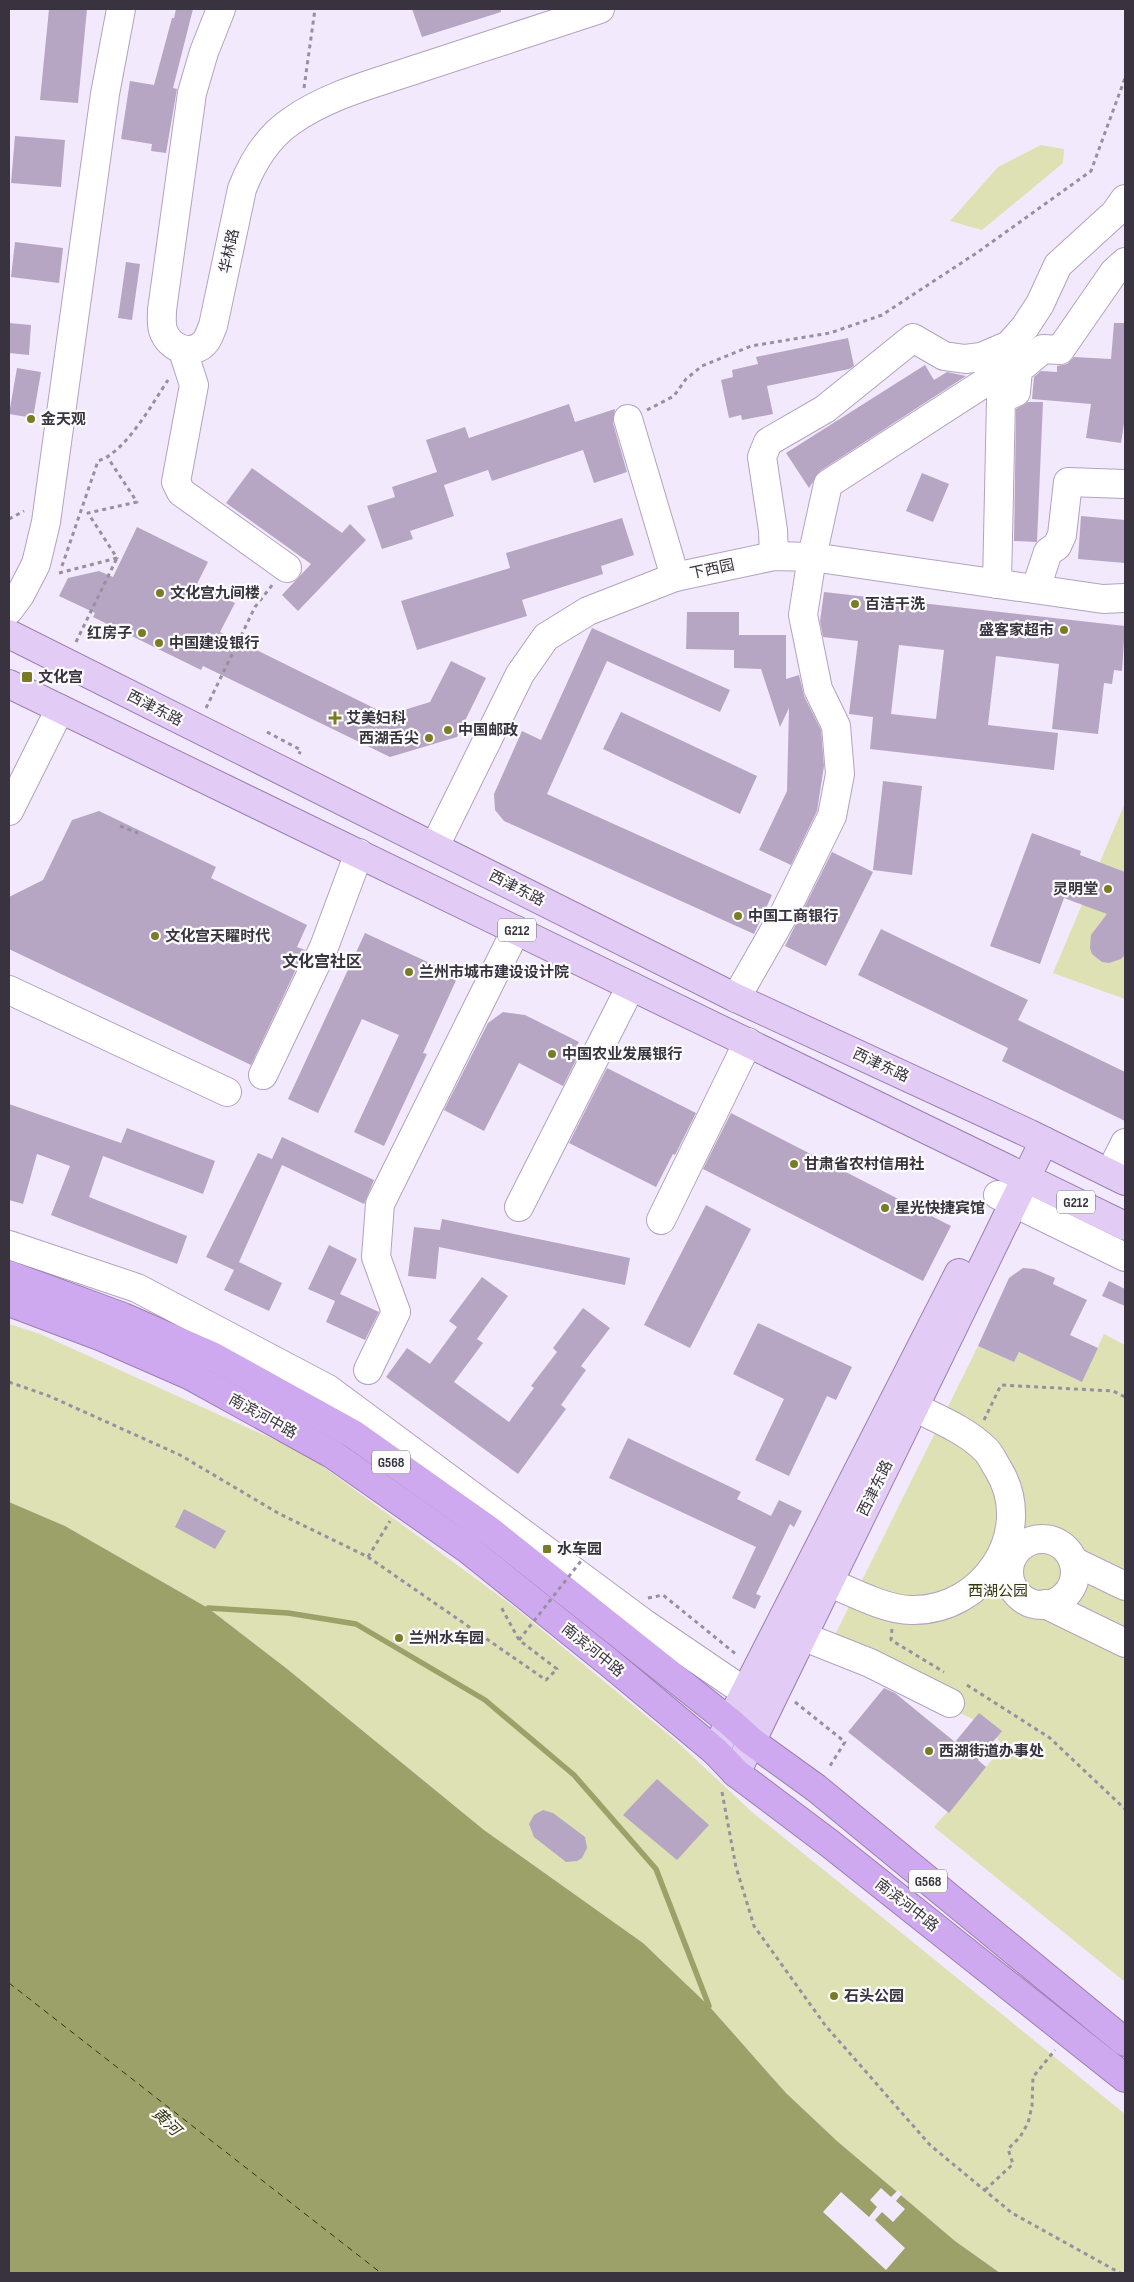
<svg xmlns="http://www.w3.org/2000/svg" width="1134" height="2282" font-family="'Sofia Sans Condensed','Noto Sans SC',sans-serif">
<style>
.green{fill:#dde1b3}
.water{fill:#9ca069}
.pier{fill:#f3e9fc}
.lines{fill:none;stroke-linecap:round;stroke-linejoin:round}
.stream{stroke:#9ca069;stroke-width:5.5}
.ferry{stroke:#333508;stroke-width:1;stroke-dasharray:6 5;stroke-linecap:butt}
.building{fill:#b6a6c3;fill-rule:evenodd}
.minor-casing{stroke:#b2a2bf;stroke-width:30}
.major-casing{stroke:#9a80b1;stroke-width:30}
.highway-casing{stroke:#9a80b1;stroke-width:30}
.path{stroke:#9890a0;stroke-width:3;stroke-dasharray:4 4;stroke-linecap:butt}
.minor{stroke:#fff;stroke-width:28}
.major{stroke:#e2cbf5;stroke-width:28}
.highway{stroke:#cfa9ef;stroke-width:28}
.path-bridge{stroke:#9890a0;stroke-width:3;stroke-dasharray:4 4;stroke-linecap:butt}
.poi-dot{fill:#797c25;stroke:#fbfbfb;stroke-width:2}
.labels{text-anchor:middle;stroke-width:4.5;stroke-linejoin:round;paint-order:stroke}
.shield{fill:#fbfbfb;stroke:#736f77;stroke-width:1}
.shield-label{font-size:14px;font-weight:bold;fill:#39333f}
.street-label{font-size:15px;fill:#39333f;stroke:#fbfbfb}
.poi-label{font-size:15px;font-weight:bold;fill:#39333f;stroke:#fbfbfb;text-anchor:start}
.park-label{font-size:15px;fill:#36380c;stroke:#fbfbfb}
.neighbourhood-label{font-size:16px;font-weight:bold;fill:#39333f;stroke:#fbfbfb}
.water-label{font-size:16px;font-style:italic;fill:#333508;stroke:#fbfbfb}
</style>
<rect width="100%" height="100%" fill="#f3e9fc"/>
<g class="green">
<path d="M1041 145 1064 149 1063 163 982 230 950 221 998 167Z"/>
<path d="M1125 803V999L1053 973Z"/>
<path d="M9 1324 40 1334 306 1454 513 1606 675 1740 752 1812 1125 2114V2273H1000L955 2241 837 2141 786 2093 709 2006 643 1943 484 1830 286 1668 208 1608 65 1526 9 1502Z"/>
<path d="M1104 1334 1125 1345V1982L934 1827 1004 1746 986 1726 829 1647 978 1346 1014 1362 1019 1352 1082 1382Z"/>
</g>
<path class="water" d="M9 1502 65 1526 208 1608 286 1668 484 1830 643 1943 709 2006 786 2093 837 2141 955 2241 1000 2273H9Z"/>
<path class="pier" d="M881 2188 891 2197 898 2190 902 2194 896 2201 905 2209 893 2222 882 2212 875 2220 905 2248 886 2270 823 2212 841 2192 869 2217 877 2207 870 2200Z"/>
<g class="lines">
<path class="stream" d="M208 1608 288 1613 356 1624 485 1700 574 1775 656 1869 709 2006"/>
<path class="ferry" d="M9 1983 381 2273"/>
</g>
<g class="building">
<path d="M49 9H87L78 103 40 100Z"/>
<path d="M176 9H193L173 88 177 89 166 153 151 151 152 144 121 139 130 81 154 85 172 18H174Z"/>
<path d="M412 9H501V12L422 37Z"/>
<path d="M15 136 65 140 61 187 11 183Z"/>
<path d="M15 242 63 248 59 283 11 277Z"/>
<path d="M126 262 140 264 132 320 118 318Z"/>
<path d="M9 323 31 325 29 355 9 353Z"/>
<path d="M1114 323H1125V417L1121 443 1086 438 1091 404 1032 399 1034 377 1041 371 1057 372V366L1067 364 1074 357 1111 359Z"/>
<path d="M848 338 854 366 849 369 767 386 773 414 742 420 741 415 729 418 721 380 733 377 732 370 758 364 756 357Z"/>
<path d="M925 365 934 380 947 372 966 376 820 471 809 488 786 453Z"/>
<path d="M17 368 41 372 33 418 9 414Z"/>
<path d="M1028 402H1043L1037 542 1014 541 1016 409Z"/>
<path d="M569 404 575 422 615 409 613 423 627 472 594 483 583 450 492 481 488 470 444 485 454 516 410 531 413 539 382 549 367 506 395 497 392 487 437 472 426 440 465 427 469 438Z"/>
<path d="M252 468 342 533 350 524 366 540 298 611 282 595 311 564 226 503Z"/>
<path d="M922 473 949 484 933 522 906 511Z"/>
<path d="M1081 516 1125 520V563L1078 559Z"/>
<path d="M622 518 634 555 601 566 603 574 522 600 527 616 417 650 401 601 510 568 506 553Z"/>
<path d="M137 527 208 562 197 584 235 603 220 632 388 715 430 702 451 661 486 678 457 737 390 757 203 666 201 670 93 617 95 613 59 596 68 578 99 571 113 577Z"/>
<path d="M824 592 1125 626 1122 671 1114 670 1112 684 1104 683 1098 734 1052 729 1059 664 996 656 988 725 1058 733 1054 770 870 749 873 717 849 714 858 641 823 637 820 621ZM899 645 944 650 936 719 891 714Z"/>
<path d="M687 612H739V635H786V679L799 675 804 696 821 730 824 766 817 811 791 865 759 850 787 791 789 708 780 727 761 669 734 668V650L686 649Z"/>
<path d="M592 628 730 690 720 712 607 661 547 794 772 895 754 934 504 821 495 810 494 794 522 731 541 740Z"/>
<path d="M621 712 757 776 740 814 603 749Z"/>
<path d="M883 781 922 786 912 875 873 870Z"/>
<path d="M99 811 216 867 211 878 307 925 297 947 305 950 251 1065 9 949V897L43 880 72 820Z"/>
<path d="M1032 833 1081 851 1080 855 1125 872V955L1121 959 1109 963 1102 962 1092 954 1090 948 1091 935 1107 914 1064 898 1040 964 990 946Z"/>
<path d="M832 852 873 872 826 966 785 946Z"/>
<path d="M881 929 1028 1000 1018 1020 1125 1072V1121L1002 1061 1008 1048 858 975Z"/>
<path d="M365 933 458 976 423 1053 427 1054 384 1146 354 1132 399 1035 362 1019 318 1113 288 1099Z"/>
<path d="M503 1012 525 1015 579 1042 574 1051 579 1054 563 1086 519 1063 484 1131 444 1110 488 1023Z"/>
<path d="M607 1068 696 1113 675 1155 673 1154 656 1187 569 1143Z"/>
<path d="M9 1104 121 1143 127 1128 215 1161 203 1194 103 1156 89 1197 187 1236 177 1264 51 1215 70 1166 37 1154 23 1204 9 1200Z"/>
<path d="M731 1113 951 1226 923 1281 703 1169Z"/>
<path d="M282 1137 374 1180 364 1204 282 1165 239 1262 282 1283 269 1311 224 1290 234 1270 206 1257 258 1153 272 1159Z"/>
<path d="M706 1205 751 1229 690 1348 644 1325Z"/>
<path d="M442 1219 630 1258 625 1285 439 1247 436 1279 408 1276 414 1227 440 1230Z"/>
<path d="M329 1245 357 1259 340 1294 379 1312 365 1340 326 1322 335 1301 308 1289Z"/>
<path d="M1023 1268 1034 1269 1055 1278 1053 1284 1087 1300 1070 1335 1098 1348 1082 1382 1019 1352 1014 1362 978 1346 1009 1278Z"/>
<path d="M482 1277 508 1296 477 1339 483 1343 454 1382 509 1422 534 1388 531 1386 557 1352 553 1348 583 1308 610 1328 581 1366 586 1370 561 1405 566 1409 518 1474 386 1377 407 1348 430 1364 457 1327 449 1321Z"/>
<path d="M1109 1281 1125 1289V1306L1102 1296Z"/>
<path d="M758 1323 852 1367 836 1400 827 1396 789 1476 755 1460 784 1399 733 1374Z"/>
<path d="M628 1438 741 1492 737 1499 771 1516 779 1500 802 1511 794 1527 790 1524 756 1594 761 1596 755 1609 732 1598 756 1547 609 1478Z"/>
<path d="M184 1509 226 1531 215 1549 175 1527Z"/>
<path d="M884 1688 895 1693 955 1742 979 1713 1002 1731 978 1760 986 1767 949 1813 848 1732Z"/>
<path d="M657 1779 709 1825 677 1860 623 1815Z"/>
<path d="M543 1810 553 1813 585 1837 587 1848 582 1858 577 1861 566 1862 534 1837 529 1824 534 1815Z"/>
</g>
<g class="lines">
<g class="minor-casing">
<g id="minor">
<path d="M221 9 204 52 192 93 162 310C162 317 161 324 163 330 169 349 193 358 206 341 209 337 211 330 213 326L242 189C252 163 267 138 290 122 327 95 376 83 420 68 480 48 540 29 600 9"/>
<path d="M183 351 194 385 176 482 181 492 287 568"/>
<path d="M628 419 675 577"/>
<path d="M774 556 773 530 762 457 768 442 825 409 913 338 944 356 965 359 981 357 1009 345 1025 327 1040 304 1058 265 1115 213 1125 199"/>
<path d="M997 584 1001 399 1016 392 1018 370 1043 349 1060 350 1114 272 1125 262"/>
<path d="M1036 588 1048 552 1057 546 1062 535 1068 482 1125 484"/>
<path d="M9 610 20 595 36 564 46 522 105 94 121 9"/>
<path d="M9 811 60 709"/>
<path d="M435 846 520 674 546 637 588 611 675 577 774 556 812 557 1103 599 1125 598"/>
<path d="M9 990 227 1092"/>
<path d="M736 998 784 914 832 816 840 774 836 726 818 689 803 615 812 557 828 484 1012 365 1018 370"/>
<path d="M263 1075 324 947 359 853"/>
<path d="M1110 1173 1125 1143"/>
<path d="M998 1195 1125 1257"/>
<path d="M519 1207 631 986"/>
<path d="M661 1220 748 1042"/>
<path d="M9 1245 137 1288 328 1389 645 1624 745 1692"/>
<path d="M368 1370 396 1312 376 1257 380 1204 516 930"/>
<circle cx="1042" cy="1572" r="33"/>
<path d="M1073 1561 1125 1586"/>
<path d="M828 1582C852 1592 886 1610 911 1610 983 1612 1037 1532 998 1469 994 1463 991 1455 986 1450 966 1430 938 1419 914 1407"/>
<path d="M1045 1604 1125 1643"/>
<path d="M802 1636 870 1663 950 1703"/>
</g>
</g>
<g class="major-casing">
<g id="major">
<path d="M9 634 736 998 1030 1134 1125 1181"/>
<path d="M9 684 1125 1226"/>
<path d="M715 1751 959 1273"/>
<path d="M736 1773 1044 1141"/>
</g>
</g>
<g class="highway-casing">
<g id="highway">
<path d="M9 1275 123 1317 212 1356 353 1434 490 1531 730 1722 751 1741 816 1788 1125 2042"/>
<path d="M9 1302 102 1337 191 1376 332 1454 469 1550 612 1665 715 1751 736 1773 829 1843 1125 2078"/>
</g>
</g>
<g class="path">
<path d="M304 88 315 9"/>
<path d="M647 410 674 396 686 379 702 366 751 346 830 333 882 315 978 252 1091 171 1125 78"/>
<path d="M9 519 24 511"/>
<path d="M62 566 98 461C126 452 152 404 168 380"/>
<path d="M59 573 117 558 88 513 137 502 108 458"/>
<path d="M76 642 117 558"/>
<path d="M206 708 255 607 273 584"/>
<path d="M267 732 301 750 299 754"/>
<path d="M120 826 138 833"/>
<path d="M9 1382 49 1396 180 1455 278 1513 368 1557 546 1680 557 1669 519 1640 500 1605"/>
<path d="M984 1420 1001 1385 1113 1391 1125 1397"/>
<path d="M368 1557 390 1521"/>
<path d="M648 1598 663 1595 737 1655"/>
<path d="M892 1629 891 1640 944 1672"/>
<path d="M967 1685 1050 1738 1125 1809"/>
<path d="M795 1702 845 1742 828 1769"/>
<path d="M722 1792 736 1867 754 1926 825 2025 930 2145 1012 2213 1120 2273"/>
<path d="M985 2190 1013 2164 1008 2149 1020 2137 1028 2123 1032 2106 1033 2077 1055 2050"/>
</g>
<use href="#minor" class="minor"/>
<use href="#major" class="major"/>
<use href="#highway" class="highway"/>
<path class="path-bridge" d="M519 1640 581 1561"/>
</g>
<g class="poi-dot">
<circle cx="31" cy="419" r="5"/>
<circle cx="160" cy="593" r="5"/>
<circle cx="855" cy="604" r="5"/>
<circle cx="1064" cy="630" r="5"/>
<circle cx="142" cy="633" r="5"/>
<circle cx="159" cy="643" r="5"/>
<rect x="21" y="671" width="12" height="12" rx="2.5"/>
<path d="M332.5 710.5h5v5h5v5h-5v5h-5v-5h-5v-5h5z"/>
<circle cx="448" cy="730" r="5"/>
<circle cx="429" cy="738" r="5"/>
<circle cx="1108" cy="889" r="5"/>
<circle cx="738" cy="916" r="5"/>
<circle cx="155" cy="936" r="5"/>
<circle cx="409" cy="972" r="5"/>
<circle cx="552" cy="1054" r="5"/>
<circle cx="794" cy="1164" r="5"/>
<circle cx="885" cy="1208" r="5"/>
<rect x="542" y="1544" width="10" height="10" rx="2.5"/>
<circle cx="399" cy="1638" r="5"/>
<circle cx="929" cy="1751" r="5"/>
<circle cx="834" cy="1996" r="5"/>
</g>
<g class="labels">
<g class="shield">
<rect x="498" y="918.5" width="38" height="23" rx="4"/>
<rect x="1057" y="1190.5" width="38" height="23" rx="4"/>
<rect x="372" y="1450.5" width="38" height="23" rx="4"/>
<rect x="909" y="1869.5" width="38" height="23" rx="4"/>
</g>
<g class="shield-label">
<text x="517" y="935">G212</text>
<text x="1076" y="1207">G212</text>
<text x="391" y="1467">G568</text>
<text x="928" y="1886">G568</text>
</g>
<g class="street-label">
<text transform="translate(229 251) rotate(-78)" y="5">华林路</text>
<text transform="translate(712 569) rotate(-12)" y="5">下西园</text>
<text transform="translate(155 708) rotate(27)" y="5">西津东路</text>
<text transform="translate(517 888) rotate(27)" y="5">西津东路</text>
<text transform="translate(881 1065) rotate(25)" y="5">西津东路</text>
<text transform="translate(263 1416) rotate(29)" y="5">南滨河中路</text>
<text transform="translate(875 1488) rotate(-64)" y="5">西津东路</text>
<text transform="translate(593 1650) rotate(39)" y="5">南滨河中路</text>
<text transform="translate(907 1905) rotate(38)" y="5">南滨河中路</text>
</g>
<g class="poi-label">
<text x="41" y="424">金天观</text>
<text x="170" y="598">文化宫九间楼</text>
<text x="865" y="609">百洁干洗</text>
<text x="1054" y="635" text-anchor="end">盛客家超市</text>
<text x="132" y="638" text-anchor="end">红房子</text>
<text x="169" y="648">中国建设银行</text>
<text x="38" y="682">文化宫</text>
<text x="346" y="723">艾美妇科</text>
<text x="458" y="735">中国邮政</text>
<text x="419" y="743" text-anchor="end">西湖舌尖</text>
<text x="1098" y="894" text-anchor="end">灵明堂</text>
<text x="748" y="921">中国工商银行</text>
<text x="165" y="941">文化宫天矅时代</text>
<text x="419" y="977">兰州市城市建设设计院</text>
<text x="562" y="1059">中国农业发展银行</text>
<text x="804" y="1169">甘肃省农村信用社</text>
<text x="895" y="1213">星光快捷宾馆</text>
<text x="557" y="1554">水车园</text>
<text x="409" y="1643">兰州水车园</text>
<text x="939" y="1756">西湖街道办事处</text>
<text x="844" y="2001">石头公园</text>
</g>
<g class="park-label">
<text x="998" y="1596">西湖公园</text>
</g>
<g class="neighbourhood-label">
<text x="322" y="967">文化宫社区</text>
</g>
<g class="water-label">
<text transform="translate(167 2121) rotate(44)" y="6">黄河</text>
</g>
</g>
<rect width="1134" height="2282" fill="none" stroke="#39333f" stroke-width="20"/>
</svg>
